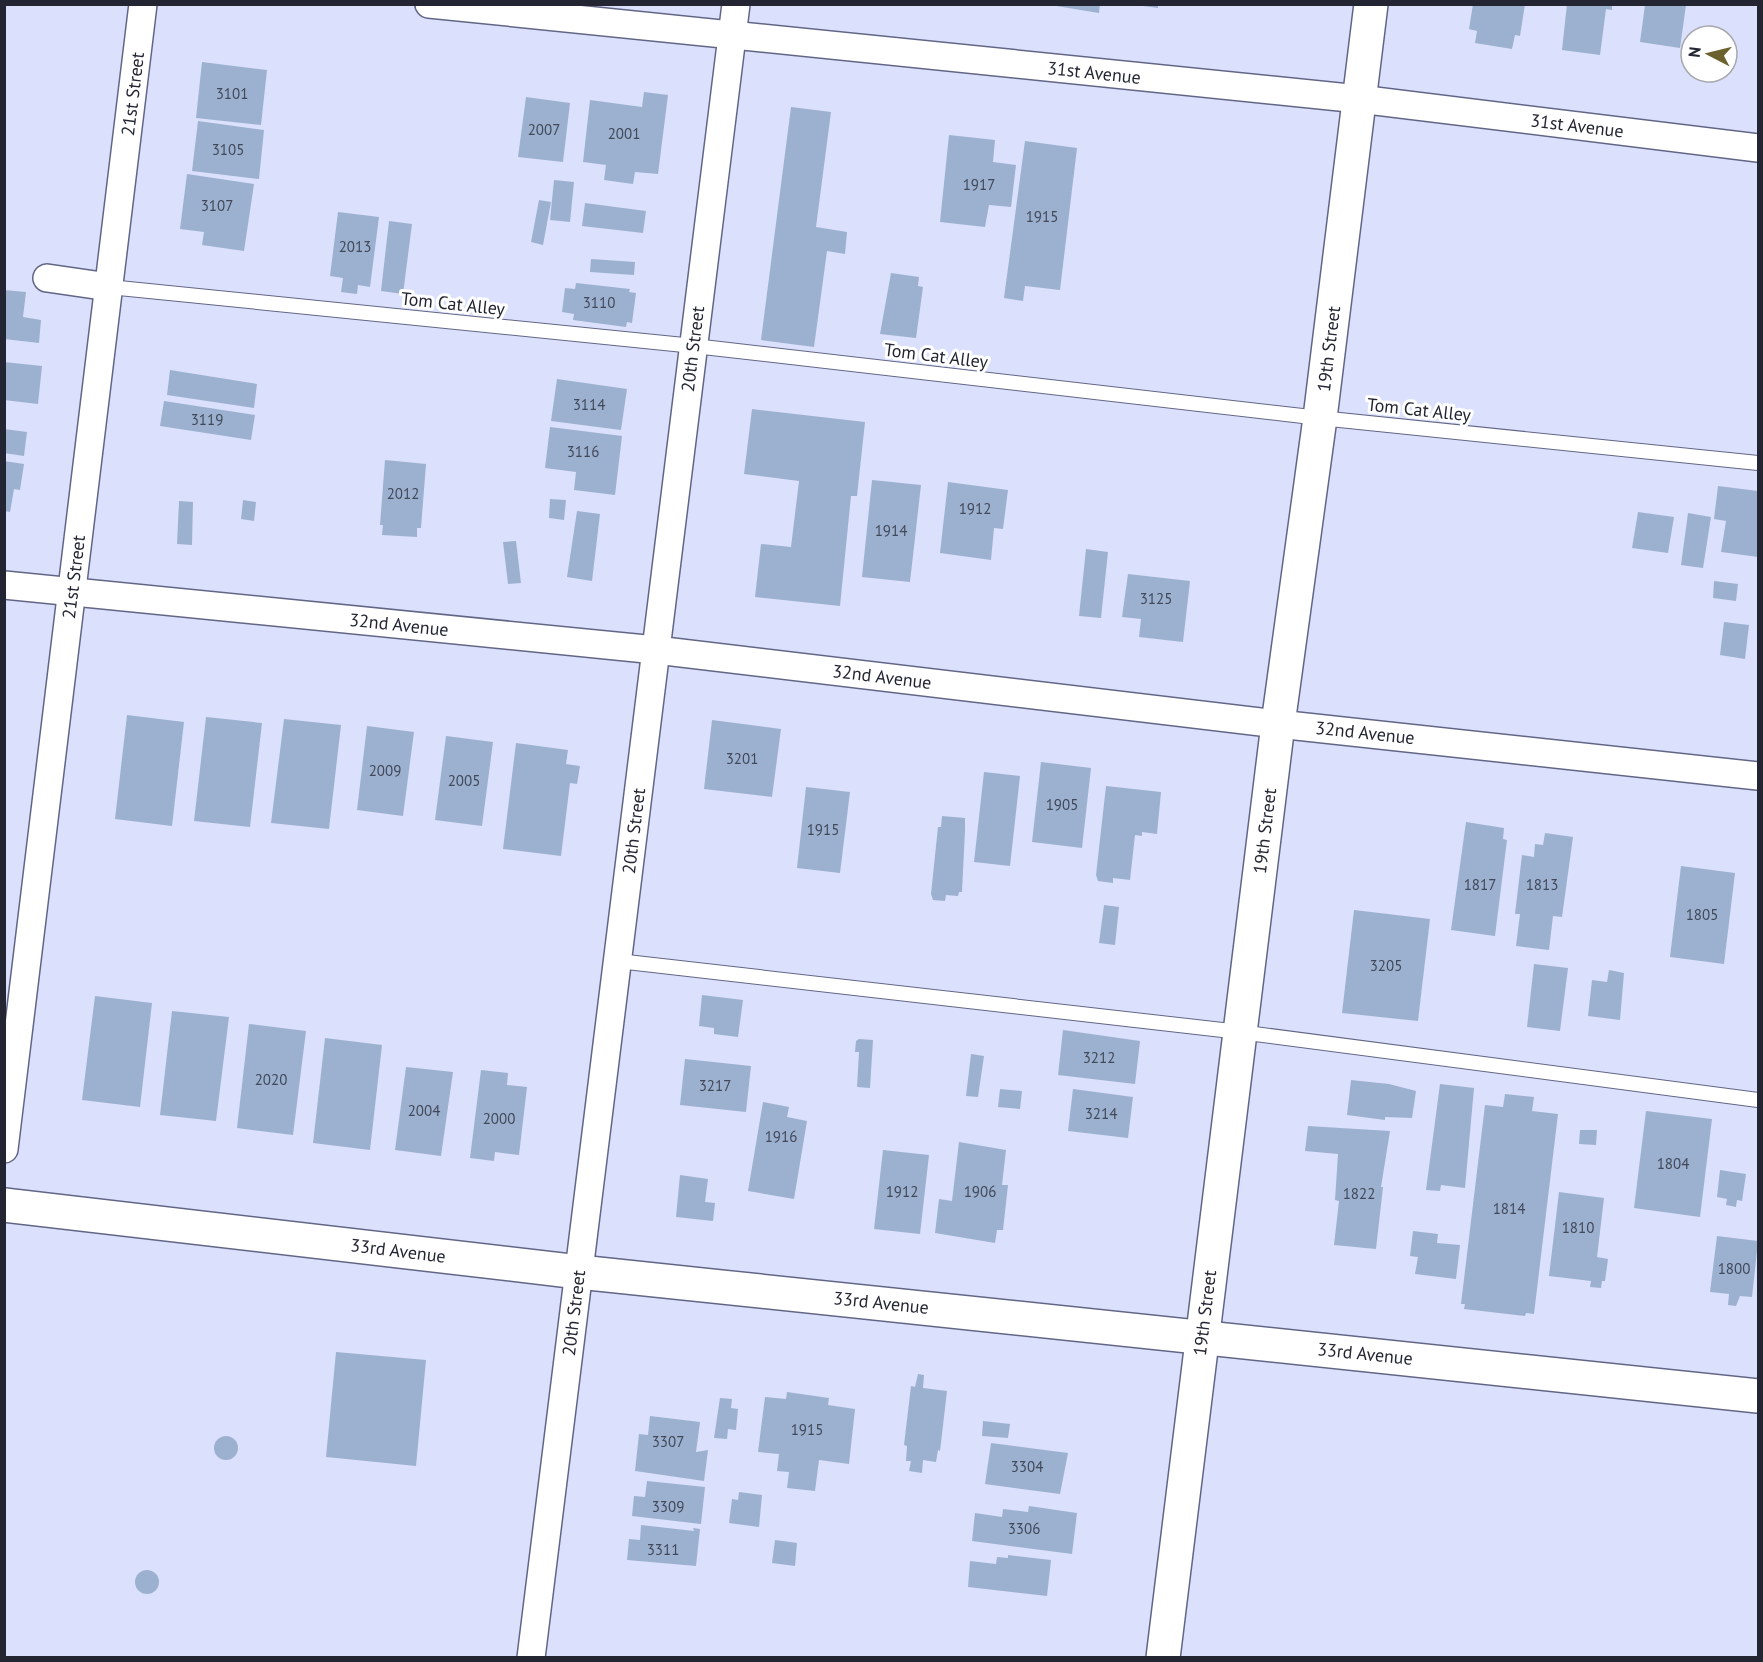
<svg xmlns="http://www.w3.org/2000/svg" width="1763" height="1662" font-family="'PT Sans',sans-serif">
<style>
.building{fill:#9cb1cf}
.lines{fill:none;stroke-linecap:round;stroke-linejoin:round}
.service-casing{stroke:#626686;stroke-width:16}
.minor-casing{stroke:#626686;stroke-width:30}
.tertiary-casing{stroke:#626686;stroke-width:36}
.service{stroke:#fff;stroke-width:14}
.minor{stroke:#fff;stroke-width:27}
.tertiary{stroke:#fff;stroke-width:33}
.labels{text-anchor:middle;stroke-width:6;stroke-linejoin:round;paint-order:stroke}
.number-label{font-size:15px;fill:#414859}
.street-label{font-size:18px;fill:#232532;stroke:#fff}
</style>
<rect width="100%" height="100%" fill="#dbe0fd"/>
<g class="building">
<path d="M1044 4H1100L1099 13Z"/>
<path d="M1143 4H1158V8L1143 6Z"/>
<path d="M1473 4H1525L1520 36 1515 35 1512 49 1475 43 1477 31 1469 29Z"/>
<path d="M1567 4H1612V10L1606 9 1600 55 1562 50Z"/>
<path d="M1645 5H1686L1680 48 1640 42Z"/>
<path d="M202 62 267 70 261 125 196 118Z"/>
<path d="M644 92 668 95 658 174 635 172 633 184 604 180 606 165 583 162 590 100 642 107Z"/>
<path d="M526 97 570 103 563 162 518 157Z"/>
<path d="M791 107 831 112 816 227 847 232 845 254 827 251 814 347 761 340Z"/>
<path d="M198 121 264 130 259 179 192 171Z"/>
<path d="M949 135 995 140 993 162 1016 165 1011 207 989 205 985 227 940 222Z"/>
<path d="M1025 141 1077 148 1060 290 1025 286 1023 301 1004 298Z"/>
<path d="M187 174 254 184 244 251 202 245 204 232 180 229Z"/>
<path d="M554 180 574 182 570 222 550 220Z"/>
<path d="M539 200 551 202 543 245 531 242Z"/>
<path d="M585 203 646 211 643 233 582 226Z"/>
<path d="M338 212 379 217 370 287 358 285 357 294 341 292 343 278 330 276Z"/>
<path d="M389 221 412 224 403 294 381 291Z"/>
<path d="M591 259 635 262 634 275 590 272Z"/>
<path d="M891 273 919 277 918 286 923 287 916 338 880 334Z"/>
<path d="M576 283 630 289 629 292 636 293 632 323 627 322 626 327 573 320 574 314 562 312 565 288 575 289Z"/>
<path d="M4 290 26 292 23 317 41 320 39 343 4 339Z"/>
<path d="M4 362 42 366 38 404 4 400Z"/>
<path d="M170 370 257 384 254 408 167 395Z"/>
<path d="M557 379 627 389 621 430 551 421Z"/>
<path d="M164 401 255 415 251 440 160 426Z"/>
<path d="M752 409 865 422 857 496H851L840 606 755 597 761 544 791 547 799 481 744 474Z"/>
<path d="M550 427 622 436 615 495 574 490 576 472 545 468Z"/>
<path d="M4 429 27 432 24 456 4 453Z"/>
<path d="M385 460 426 464 421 528H417V537L382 535 383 525H380Z"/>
<path d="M4 461 24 464 20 490 14 489 10 512 4 511Z"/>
<path d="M872 480 921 485 910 582 862 577Z"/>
<path d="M948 482 1008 490 1003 529 994 528 991 560 940 553Z"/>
<path d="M1718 486 1758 491V557L1721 552 1726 521 1714 519Z"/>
<path d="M550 499 566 500 564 520 549 518Z"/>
<path d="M243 500 256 502 254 521 241 519Z"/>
<path d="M179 501 193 502 192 545 177 544Z"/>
<path d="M577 511 600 514 592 581 567 577Z"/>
<path d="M1638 512 1674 517 1668 553 1632 548Z"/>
<path d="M1688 513 1711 517 1703 568 1681 565Z"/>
<path d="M516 541 521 583 508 584 503 542Z"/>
<path d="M1086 549 1108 552 1101 618 1079 616Z"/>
<path d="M1128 574 1190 581 1183 642 1139 637 1141 619 1122 617Z"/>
<path d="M1714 581 1738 584 1736 601 1713 598Z"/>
<path d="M1724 622 1749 625 1745 659 1720 655Z"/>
<path d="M127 715 184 722 172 826 115 819Z"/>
<path d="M206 717 262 723 250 827 194 821Z"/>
<path d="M284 719 341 725 329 829 271 823Z"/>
<path d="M712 720 781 729 772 797 704 789Z"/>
<path d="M367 726 414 732 403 816 357 810Z"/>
<path d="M446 736 493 742 482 826 435 820Z"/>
<path d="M516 743 568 750 566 764 580 766 577 784 570 783 561 856 503 849Z"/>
<path d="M1041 762 1091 768 1082 848 1032 842Z"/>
<path d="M984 772 1020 776 1010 866 974 862Z"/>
<path d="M1106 786 1161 792 1157 834 1142 832V836L1135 835 1130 880 1113 878V883L1098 881 1096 875Z"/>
<path d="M806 787 850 792 840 873 797 868Z"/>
<path d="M942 816 965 818V830L962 892H959L958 896 946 895 945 901 933 900 931 894 938 827H941Z"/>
<path d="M1466 822 1504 828 1503 839 1507 840 1495 936 1451 930Z"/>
<path d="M1545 833 1573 837 1562 917 1553 916 1549 950 1516 946 1520 914H1515L1522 855 1534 857 1535 844 1543 845Z"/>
<path d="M1681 866 1735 873 1724 964 1670 957Z"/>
<path d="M1104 905 1119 907 1115 945 1099 943Z"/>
<path d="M1354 910 1430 919 1418 1021 1342 1013Z"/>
<path d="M1534 964 1568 968 1560 1031 1527 1027Z"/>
<path d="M1609 970 1624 973 1620 1020 1588 1016 1592 980 1607 982Z"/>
<path d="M702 995 743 1000 738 1037 714 1034V1028L699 1026Z"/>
<path d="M95 996 152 1003 140 1107 82 1100Z"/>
<path d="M172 1011 229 1017 216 1121 160 1115Z"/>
<path d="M249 1024 306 1031 293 1135 237 1128Z"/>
<path d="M1063 1030 1140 1041 1135 1084 1058 1075Z"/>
<path d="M325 1038 382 1045 370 1150 313 1143Z"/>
<path d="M859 1039 873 1040 870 1088 857 1087 859 1052H855L856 1041Z"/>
<path d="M971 1054 984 1056 978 1097 966 1096Z"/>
<path d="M685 1059 751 1066 746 1112 680 1105Z"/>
<path d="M406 1067 453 1072 441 1156 395 1150Z"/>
<path d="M481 1070 508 1073 507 1085 527 1087 519 1155 495 1152 494 1161 470 1158Z"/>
<path d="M1351 1080 1389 1084 1416 1091 1412 1118 1385 1117V1120L1347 1115Z"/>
<path d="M1440 1084 1474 1088 1465 1188 1441 1185 1440 1191 1426 1190Z"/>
<path d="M1000 1089 1022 1091 1020 1109 998 1107Z"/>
<path d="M1073 1089 1133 1097 1128 1138 1068 1131Z"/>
<path d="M1505 1094 1534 1097 1532 1111 1558 1114 1534 1314 1526 1313 1525 1316 1464 1309 1465 1304H1461L1485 1105 1503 1107Z"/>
<path d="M763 1102 789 1107 787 1117 807 1121 794 1199 748 1191Z"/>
<path d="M1646 1111 1712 1119 1700 1217 1634 1208Z"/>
<path d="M1308 1126 1390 1131 1381 1187H1383L1376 1249 1334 1245 1339 1201 1335 1200 1338 1154 1305 1151Z"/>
<path d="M1580 1130H1597L1596 1145 1579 1144Z"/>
<path d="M959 1142 1006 1150 1002 1185H1008L1003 1230H997L995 1243 935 1233 939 1199 952 1201Z"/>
<path d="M883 1150 929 1155 920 1234 874 1229Z"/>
<path d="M1720 1170 1746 1174 1742 1201 1737 1200 1736 1207 1726 1205 1727 1199 1717 1197Z"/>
<path d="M680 1175 708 1179 705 1202 715 1203 713 1221 676 1217Z"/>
<path d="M1559 1192 1604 1198 1597 1257 1608 1259 1605 1281H1602L1601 1288 1590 1287 1591 1281 1549 1276Z"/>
<path d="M1413 1231 1438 1234 1437 1243 1460 1245 1456 1279 1415 1274 1418 1257 1410 1256Z"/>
<path d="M1717 1236 1758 1241 1752 1297 1740 1296 1736 1306 1728 1305 1729 1294 1710 1292Z"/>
<path d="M336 1352 426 1360 416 1466 326 1457Z"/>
<path d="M918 1374 924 1375 923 1388 947 1391 940 1451 938 1450 936 1462 923 1460 922 1473 909 1471 911 1461H906L907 1446 904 1445 911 1386 915 1387Z"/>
<path d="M787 1392 829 1398 828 1405 855 1409 849 1464 819 1460 815 1491 787 1488 789 1472 777 1471 779 1454 758 1452 765 1397 786 1399Z"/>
<path d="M720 1398 732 1399 731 1408 738 1409 736 1430 728 1429 727 1439 714 1438Z"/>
<path d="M650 1416 700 1422 696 1452 708 1450 704 1481 635 1471 639 1434 648 1435Z"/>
<path d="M983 1421 1010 1424 1008 1438 982 1436Z"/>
<circle cx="226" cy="1448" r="12"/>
<path d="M991 1443 1068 1453 1060 1494 985 1484Z"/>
<path d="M647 1481 705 1487 701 1524 632 1516 634 1496 645 1497Z"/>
<path d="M739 1492 762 1495 759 1527 729 1523 732 1499 738 1500Z"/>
<path d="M1029 1506 1077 1513 1072 1554 972 1541 975 1513 1002 1517 1003 1509 1028 1512Z"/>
<path d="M641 1525 694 1531 693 1528 700 1529 696 1566 627 1560 629 1539 640 1540Z"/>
<path d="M775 1540 797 1543 795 1566 772 1563Z"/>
<path d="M1008 1555 1051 1560 1047 1596 968 1587 970 1561 996 1564 997 1557 1008 1558Z"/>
<circle cx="147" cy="1582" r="12"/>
</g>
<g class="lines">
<g class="service-casing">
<g id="service">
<path d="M109 287 694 346 1320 418 1758 463"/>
<path d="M618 961 1240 1032 1758 1100"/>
</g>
</g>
<g class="minor-casing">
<g id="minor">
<path d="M429 4 1359 99 1758 148"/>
<path d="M47 278 109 287"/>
<path d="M4 585 656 650 1278 724 1758 776"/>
<path d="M4 1149 143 4"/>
<path d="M531 1658 736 4"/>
</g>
</g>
<g class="tertiary-casing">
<g id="tertiary">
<path d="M4 1205 579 1272 1758 1396"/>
<path d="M1163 1658 1278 724 1320 418 1371 4"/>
</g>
</g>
<use href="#service" class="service"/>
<use href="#minor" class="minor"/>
<use href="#tertiary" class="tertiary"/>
</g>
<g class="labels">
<g class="number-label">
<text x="232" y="99">3101</text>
<text x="544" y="135">2007</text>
<text x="624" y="139">2001</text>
<text x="228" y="155">3105</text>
<text x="979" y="190">1917</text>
<text x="217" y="211">3107</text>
<text x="1042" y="222">1915</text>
<text x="355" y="252">2013</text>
<text x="599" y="308">3110</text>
<text x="589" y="410">3114</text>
<text x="207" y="425">3119</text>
<text x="583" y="457">3116</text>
<text x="403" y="499">2012</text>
<text x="975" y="514">1912</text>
<text x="891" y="536">1914</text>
<text x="1156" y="604">3125</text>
<text x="742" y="764">3201</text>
<text x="385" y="776">2009</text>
<text x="464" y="786">2005</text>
<text x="1062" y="810">1905</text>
<text x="823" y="835">1915</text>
<text x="1480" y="890">1817</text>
<text x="1542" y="890">1813</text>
<text x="1702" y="920">1805</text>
<text x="1386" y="971">3205</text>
<text x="1099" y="1063">3212</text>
<text x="271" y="1085">2020</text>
<text x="715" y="1091">3217</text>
<text x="424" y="1116">2004</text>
<text x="1101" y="1119">3214</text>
<text x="499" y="1124">2000</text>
<text x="781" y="1142">1916</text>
<text x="1673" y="1169">1804</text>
<text x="902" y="1197">1912</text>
<text x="980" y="1197">1906</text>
<text x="1359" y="1199">1822</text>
<text x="1509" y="1214">1814</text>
<text x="1578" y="1233">1810</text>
<text x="1734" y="1274">1800</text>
<text x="807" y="1435">1915</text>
<text x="668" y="1447">3307</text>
<text x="1027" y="1472">3304</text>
<text x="668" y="1512">3309</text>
<text x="1024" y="1534">3306</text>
<text x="663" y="1555">3311</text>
</g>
<g class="street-label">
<text transform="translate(1094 73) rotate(6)" y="6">31st Avenue</text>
<text transform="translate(133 94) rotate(-83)" y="6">21st Street</text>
<text transform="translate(1577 126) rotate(7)" y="6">31st Avenue</text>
<text transform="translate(453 304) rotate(6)" y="6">Tom Cat Alley</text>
<text transform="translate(693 349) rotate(-83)" y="6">20th Street</text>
<text transform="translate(1329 349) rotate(-83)" y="6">19th Street</text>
<text transform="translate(936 356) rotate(7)" y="6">Tom Cat Alley</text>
<text transform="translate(1419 410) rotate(6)" y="6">Tom Cat Alley</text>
<text transform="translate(74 577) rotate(-83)" y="6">21st Street</text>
<text transform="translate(399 625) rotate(6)" y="6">32nd Avenue</text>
<text transform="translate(882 677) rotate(7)" y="6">32nd Avenue</text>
<text transform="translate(1365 733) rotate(6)" y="6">32nd Avenue</text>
<text transform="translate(634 831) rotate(-83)" y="6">20th Street</text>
<text transform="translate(1265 831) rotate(-83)" y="6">19th Street</text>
<text transform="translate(398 1251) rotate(7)" y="6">33rd Avenue</text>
<text transform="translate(881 1303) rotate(6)" y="6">33rd Avenue</text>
<text transform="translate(574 1313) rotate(-83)" y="6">20th Street</text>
<text transform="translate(1205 1313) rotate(-83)" y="6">19th Street</text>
<text transform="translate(1365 1354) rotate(6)" y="6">33rd Avenue</text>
</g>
</g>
<rect width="1763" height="1662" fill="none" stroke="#232532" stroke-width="12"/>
<g transform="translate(1709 54) rotate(277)"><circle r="28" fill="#ffffff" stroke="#a7a8ad" stroke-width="1.5"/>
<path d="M0-4.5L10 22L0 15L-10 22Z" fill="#6b612d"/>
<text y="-9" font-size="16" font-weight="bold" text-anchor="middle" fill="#232532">N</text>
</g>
</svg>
